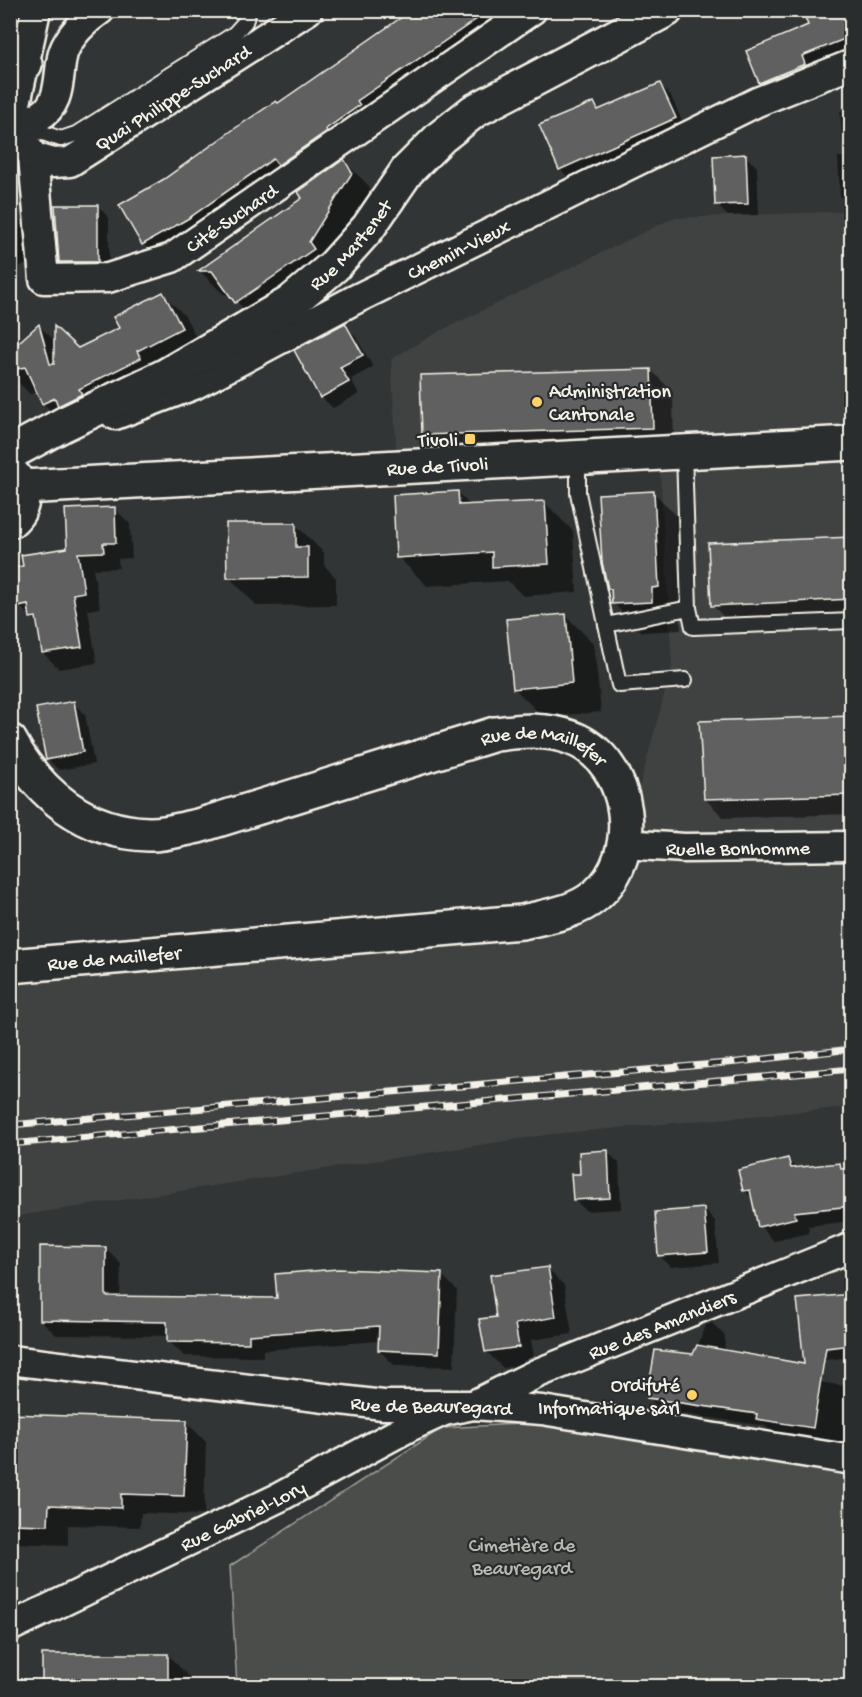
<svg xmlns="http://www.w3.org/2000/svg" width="862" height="1697" font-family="'Gochi Hand',sans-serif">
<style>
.built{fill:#404242}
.green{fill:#4b4d4c;stroke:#a09f9a;stroke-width:1.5}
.shadow{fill:#0007}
.building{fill:#5f605f;stroke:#f4f1e8;stroke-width:1.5}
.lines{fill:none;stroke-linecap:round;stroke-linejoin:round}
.lane-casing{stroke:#f4f1e8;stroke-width:18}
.street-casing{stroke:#f4f1e8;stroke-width:33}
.secondary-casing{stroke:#f4f1e8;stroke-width:38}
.highway-casing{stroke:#f4f1e8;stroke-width:38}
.lane{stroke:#2a2d2e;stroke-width:14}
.street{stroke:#2a2d2e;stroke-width:28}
.secondary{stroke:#2a2d2e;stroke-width:33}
.highway{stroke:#2a2d2e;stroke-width:33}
.rail-casing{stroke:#f4f1e8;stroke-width:7}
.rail{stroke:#2a2d2e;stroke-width:4.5;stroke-dasharray:14;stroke-linecap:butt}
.poi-dot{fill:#ffd166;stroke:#2a2d2e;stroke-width:2}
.labels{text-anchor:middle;stroke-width:4.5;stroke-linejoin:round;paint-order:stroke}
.street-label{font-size:20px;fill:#f4f1e8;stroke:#2a2d2e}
.poi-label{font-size:20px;fill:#f4f1e8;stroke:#2a2d2e;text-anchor:end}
.park-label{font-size:20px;fill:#b9b8b1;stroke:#2a2d2e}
</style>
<rect width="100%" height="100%" fill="#323535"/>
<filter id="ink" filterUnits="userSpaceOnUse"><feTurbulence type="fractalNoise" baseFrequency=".0167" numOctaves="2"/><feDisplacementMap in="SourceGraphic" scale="12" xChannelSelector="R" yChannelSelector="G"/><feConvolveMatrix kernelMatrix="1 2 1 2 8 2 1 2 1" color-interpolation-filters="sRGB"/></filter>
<g filter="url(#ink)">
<path class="built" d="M851 211V1107L552 1134 11 1217V966L572 910 624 844 672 666 660 468 398 479 391 359 440 331 673 218Z"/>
<path class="green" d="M538 1423 851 1470V1686H237L230 1566 442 1428Z"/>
<g class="shadow">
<path d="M414 10H519L155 255 143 244 165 181Z"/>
<path d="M852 10V69L784 106 761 82 748 52Z"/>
<path d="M660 84 671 96 686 130 572 181 560 169 594 104 600 110Z"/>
<path d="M852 110V207L840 196 838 157H844L840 111Z"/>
<path d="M745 156 757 167 759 215 728 216 716 204Z"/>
<path d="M344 161 368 185 376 198 260 327 231 295 223 294 200 271 304 198Z"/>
<path d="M98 206 109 218V273H72L61 262Z"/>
<path d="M10 209 25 224 35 262 10 269Z"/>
<path d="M163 294 185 316 203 351 66 425 43 403 38 392 30 394 10 374V367L39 326 56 342 78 350 121 329Z"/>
<path d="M345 325 356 337 373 367 351 379 359 394 333 408 321 397Z"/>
<path d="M651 370 673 392 674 450 445 456 424 434Z"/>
<path d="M653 492 682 521 687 616H680L681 630 642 632 613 603 612 592 609 588Z"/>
<path d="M458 493 471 506 544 502 573 531 577 592 523 596 508 581 427 586 398 557Z"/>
<path d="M114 508 130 524 132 558 118 559 119 568 93 569 100 608 88 610 97 663 59 669 43 653 39 624 19 606 25 568 68 549Z"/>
<path d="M295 524 324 553V565L336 578V605L257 606 229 577Z"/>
<path d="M852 538V616L729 622 712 605Z"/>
<path d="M565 615 594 644 601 712 543 717 514 688Z"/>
<path d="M73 703 85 714 94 764 59 770 47 759Z"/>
<path d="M852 717V814L724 818 705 799Z"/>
<path d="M607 1152 619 1163 621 1209 586 1211 574 1199 582 1175Z"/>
<path d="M788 1160 797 1169 840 1164 846 1170H852V1221L808 1226 809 1233 774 1241 760 1226 754 1200 744 1190Z"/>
<path d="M704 1209 715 1221 719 1263 671 1267 660 1256Z"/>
<path d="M106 1249 121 1264 120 1297 278 1299 442 1275 457 1290 454 1367 394 1365 379 1350V1341L263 1350V1357L184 1356 169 1341V1336L56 1335 41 1320Z"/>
<path d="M547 1268 564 1285 572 1334 531 1340 535 1363 503 1368 486 1351 498 1318Z"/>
<path d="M852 1295V1357L816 1361Z"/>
<path d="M712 1323 725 1336 724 1368 852 1387V1444L771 1432 765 1426 662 1411 648 1397 694 1356 706 1325Z"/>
<path d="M10 1415 186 1422 206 1442 204 1515 141 1513 140 1527 68 1525V1545L14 1543 10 1540Z"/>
<path d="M168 1655 189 1677V1686H44V1656Z"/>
</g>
<g class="building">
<path d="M412 10H490L357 101 360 105 326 129 327 131 278 165 273 159 189 218 142 245 119 205 164 179 234 129 276 101 278 103Z"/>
<path d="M802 10H852V36L802 56 805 64 759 83 746 51 808 25Z"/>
<path d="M660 83 676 118 559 170 539 125 594 102 598 110Z"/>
<path d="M746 154 748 204 715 205 713 156Z"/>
<path d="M344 159 352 173 309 242 314 249 235 303 212 271H198L302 198 298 192Z"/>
<path d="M55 205H98V262H59Z"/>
<path d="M163 292 182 328 137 351 141 358 79 389 82 394 58 406 55 398 42 404 25 367 10 371V363L18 343 39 324 50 364H54V326L78 348 119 328 113 317Z"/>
<path d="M345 323 363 355 340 367 349 382 320 398 294 350Z"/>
<path d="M651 369 653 428 422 435 420 375Z"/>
<path d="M458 491 459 505 545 501 549 564 492 567V552L396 558 393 495Z"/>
<path d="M654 491 659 587 652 588V602L612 604 611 589H608L602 562 598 494Z"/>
<path d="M115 507 116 543H103L104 552 78 553 84 592 73 594 82 647 42 653 36 617 30 618 28 605 18 607 12 568 23 566 21 555 67 548 65 509Z"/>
<path d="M226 523H296V547H308V577L227 578Z"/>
<path d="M852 537V599L711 606 708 543Z"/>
<path d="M566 614 572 683 513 689 506 619Z"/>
<path d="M74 701 83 752 46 760 36 708Z"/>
<path d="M852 716V795L704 799 699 721Z"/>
<path d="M608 1150 610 1198 573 1200 571 1174H580L579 1152Z"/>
<path d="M788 1158 791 1168 840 1163 841 1169 852 1168V1206L794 1212 796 1218 758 1227 750 1190 743 1191 738 1170Z"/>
<path d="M704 1208 708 1252 658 1256 655 1212Z"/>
<path d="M40 1246 106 1247V1296L277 1298 275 1274 338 1269 442 1273 439 1353 378 1350 379 1326 249 1335V1343L167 1342V1322L40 1320Z"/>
<path d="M548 1267 556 1317 515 1324 519 1347 485 1352 479 1319 496 1317 490 1275Z"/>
<path d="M852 1294V1345L826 1348 813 1428 756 1419 757 1414 647 1398 655 1350 693 1354 697 1345 804 1364 797 1299Z"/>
<path d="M10 1414 187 1420 184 1496 121 1494V1508L49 1505 48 1525 10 1524Z"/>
<rect x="42" y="1654" width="126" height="32"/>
</g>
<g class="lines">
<g class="lane-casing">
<g id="lane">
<path d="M22 126 61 139 76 134 234 34 245 22 249 10"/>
<path d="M578 458V493L619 685 685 680"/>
<path d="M689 608 693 627 852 621"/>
<path d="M606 625 689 608 684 453"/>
</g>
</g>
<g class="street-casing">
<g id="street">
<path id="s1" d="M12 122 33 157 44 279 108 278 172 258 532 10"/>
<path d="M12 122 36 10"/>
<path d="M10 123C19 121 31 121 38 117 63 104 57 75 63 53 69 36 85 20 100 10"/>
<path id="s2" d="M33 157 53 163 70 162 308 10"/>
<path id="s3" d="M115 415 194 385 354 300 757 102 852 64"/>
<path id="s4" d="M624 844 684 848 852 846"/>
<path id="s5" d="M10 1360 383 1405H473L542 1410 852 1460"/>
<path id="s6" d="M10 1627 278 1498 409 1427 444 1411 473 1405 538 1373 852 1247"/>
</g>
</g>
<g class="secondary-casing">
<g id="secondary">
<path id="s7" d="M10 453 64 424 165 376 290 303 334 266 368 228 407 171 441 137 474 111 666 10"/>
<path d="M10 472C25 486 27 507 10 521"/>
<path id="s8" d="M22 487 852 443"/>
<path id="s9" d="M10 741C39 795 86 832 148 834 164 835 182 829 198 826L495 734C522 731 546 728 572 738 633 762 644 855 595 896 575 913 547 916 522 922L10 966"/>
</g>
</g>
<g class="highway-casing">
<path id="highway" d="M10 43 25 64"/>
</g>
<use href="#lane" class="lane"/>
<use href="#street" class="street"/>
<use href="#secondary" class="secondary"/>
<use href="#highway" class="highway"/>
<g class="rail-casing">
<g id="rail">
<path d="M10 1125 738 1062 852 1049"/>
<path d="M10 1144 852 1069"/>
</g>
</g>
<use href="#rail" class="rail"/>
</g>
</g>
<g class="poi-dot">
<circle cx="537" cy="402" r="6"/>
<rect x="464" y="433" width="12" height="12" rx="3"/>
<circle cx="692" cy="1395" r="6"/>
</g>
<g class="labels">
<g class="street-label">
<text dy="7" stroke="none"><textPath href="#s2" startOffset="159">Quai Philippe-Suchard</textPath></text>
<text dy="7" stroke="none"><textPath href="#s1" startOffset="366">Cité-Suchard</textPath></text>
<text dy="7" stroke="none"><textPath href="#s7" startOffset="402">Rue Martenet</textPath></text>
<text dy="7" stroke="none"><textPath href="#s3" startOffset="382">Chemin-Vieux</textPath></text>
<text dy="7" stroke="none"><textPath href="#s8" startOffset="416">Rue de Tivoli</textPath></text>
<text dy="7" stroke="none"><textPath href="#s9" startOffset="588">Rue de Maillefer</textPath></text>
<text dy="7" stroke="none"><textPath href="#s4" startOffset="114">Ruelle Bonhomme</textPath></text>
<text transform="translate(114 957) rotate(-5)" y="7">Rue de Maillefer</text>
<text dy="7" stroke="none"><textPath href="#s6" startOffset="720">Rue des Amandiers</textPath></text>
<text dy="7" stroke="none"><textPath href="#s5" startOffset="424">Rue de Beauregard</textPath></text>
<text dy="7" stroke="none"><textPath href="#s6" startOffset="258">Rue Gabriel-Lory</textPath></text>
</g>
<g class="poi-label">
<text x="549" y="397" text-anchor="start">Administration<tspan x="549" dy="23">Cantonale</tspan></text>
<text x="458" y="446">Tivoli</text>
<text x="680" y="1391">Ordifuté<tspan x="680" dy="23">Informatique sàrl</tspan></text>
</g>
<g class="park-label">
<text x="522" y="1551">Cimetière de<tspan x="522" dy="23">Beauregard</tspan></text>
</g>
</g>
<rect width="862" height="1697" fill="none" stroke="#2a2d2e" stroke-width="36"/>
<rect x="18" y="18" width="826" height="1661" fill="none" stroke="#f4f1e8" stroke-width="2" filter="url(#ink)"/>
</svg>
